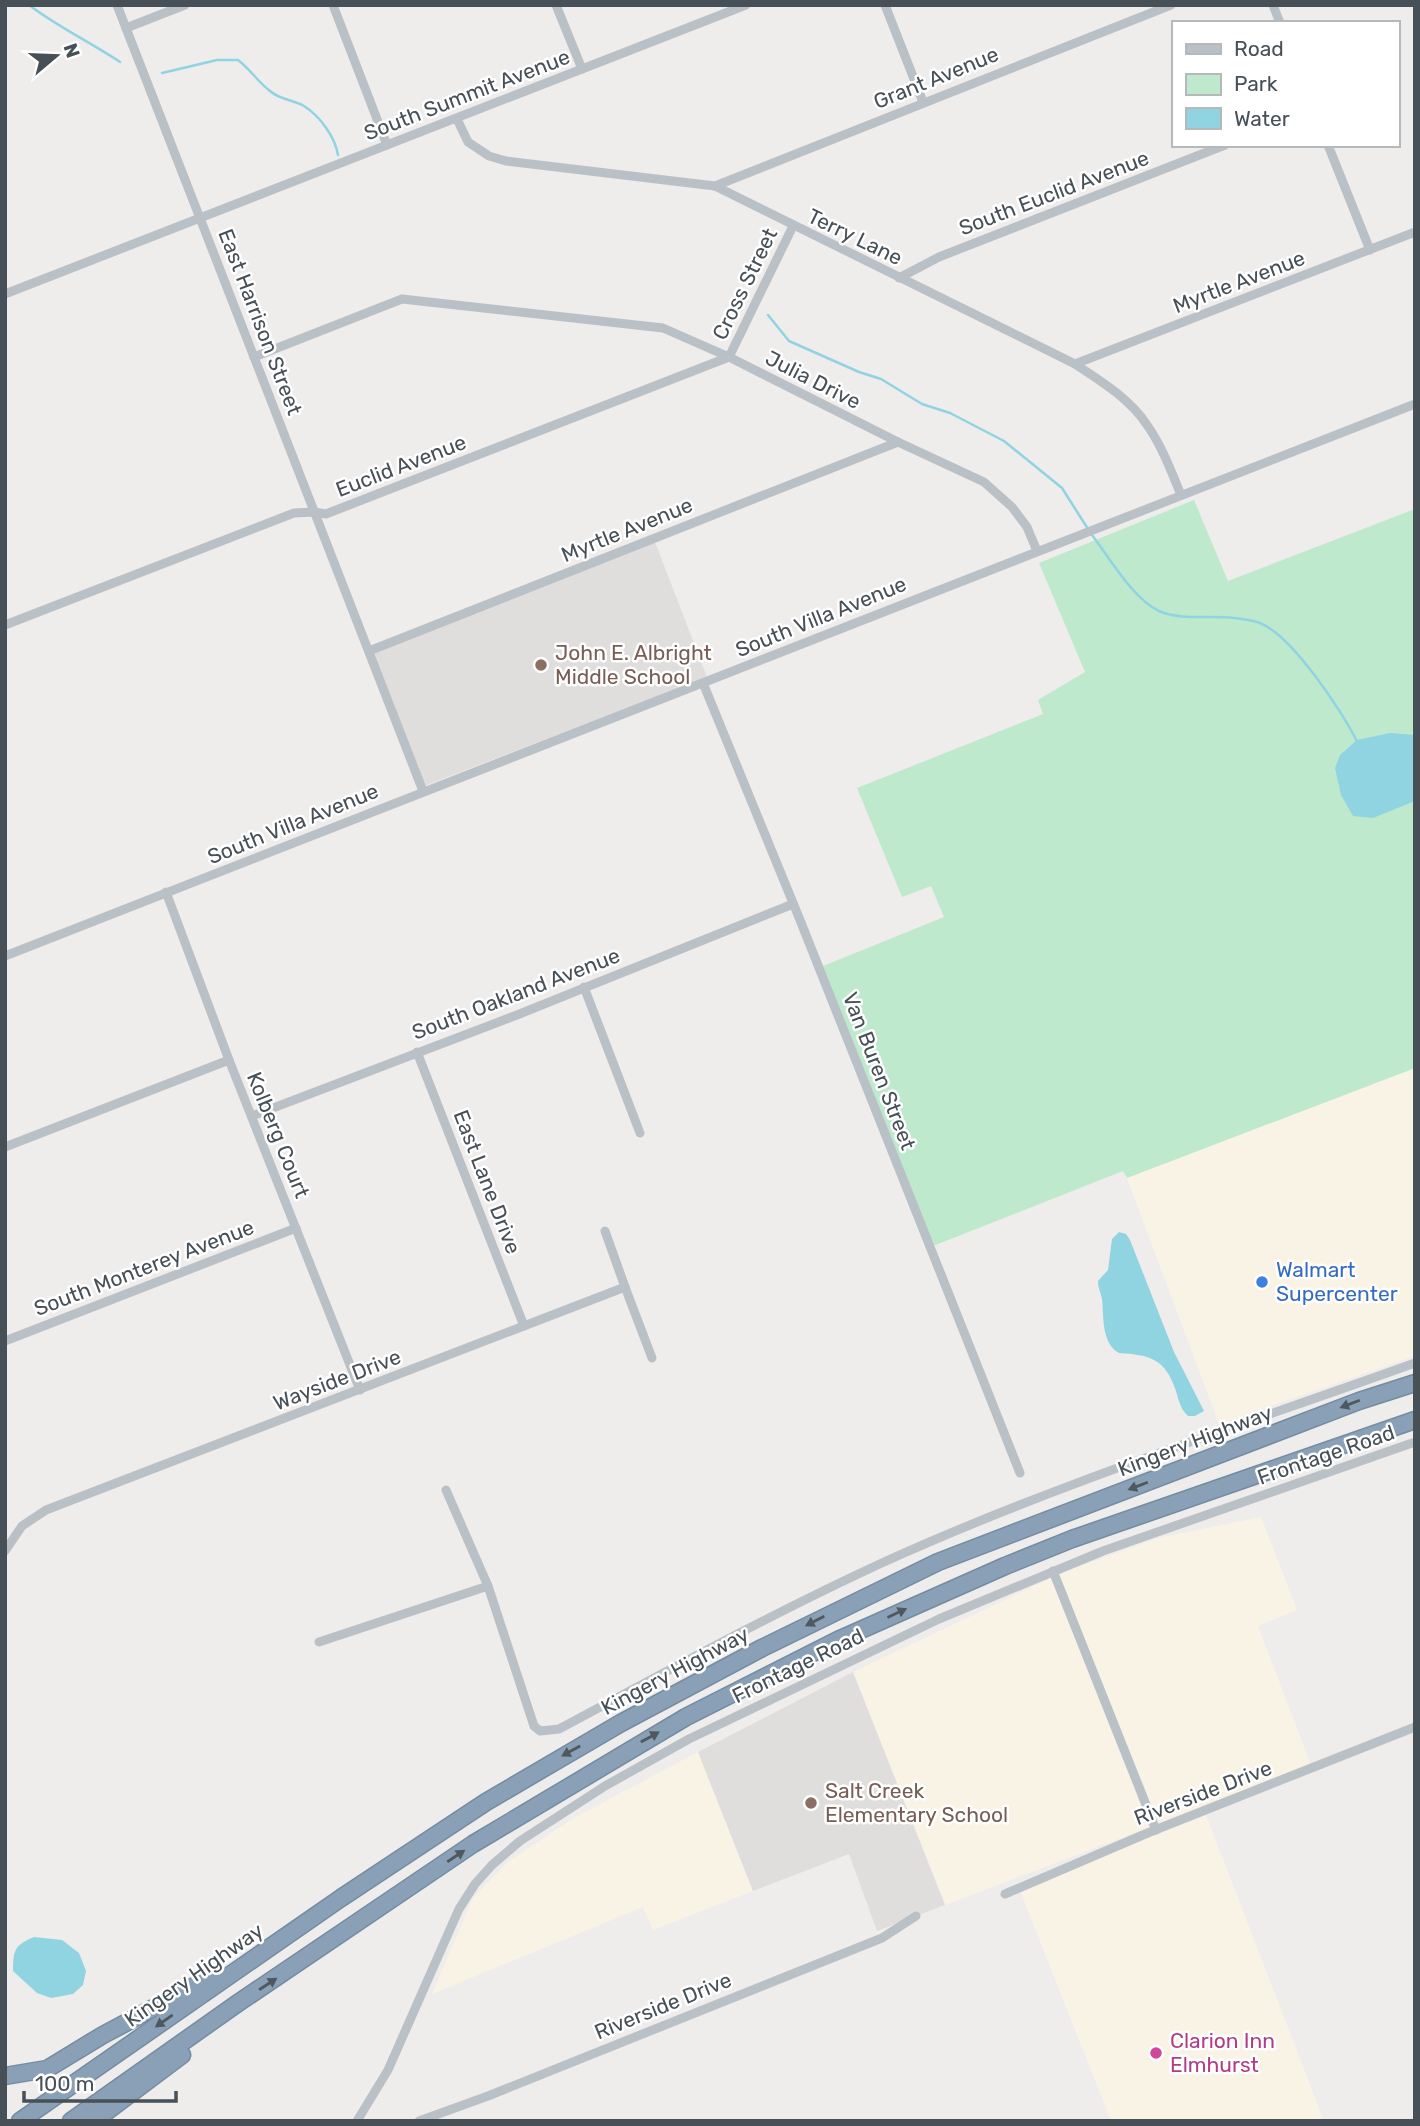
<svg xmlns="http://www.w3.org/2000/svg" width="1420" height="2126" font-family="Rubik,sans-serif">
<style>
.commercial{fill:#f9f3e6}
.education{fill:#e0dddd}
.green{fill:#bee9cd}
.water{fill:#90d3e1}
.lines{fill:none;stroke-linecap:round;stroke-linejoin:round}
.stream{stroke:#90d3e1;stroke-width:2.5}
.highway-casing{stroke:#748ca2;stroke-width:19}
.street{stroke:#b9c1c7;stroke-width:9}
.highway{stroke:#89a0b6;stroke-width:16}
.oneway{fill:#4e5860}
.education-dot{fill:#8d6e63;stroke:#fff;stroke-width:2.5}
.shop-dot{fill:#3f7fe0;stroke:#fff;stroke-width:2.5}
.hotel-dot{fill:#d1479c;stroke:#fff;stroke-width:2.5}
.labels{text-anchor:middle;stroke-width:5;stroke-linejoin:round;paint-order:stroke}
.street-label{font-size:21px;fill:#475057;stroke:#fff}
.education-label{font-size:21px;fill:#785e54;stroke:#fff;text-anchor:start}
.shop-label{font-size:21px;fill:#366cbe;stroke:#fff;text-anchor:start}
.hotel-label{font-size:21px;fill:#b23c85;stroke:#fff;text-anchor:start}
</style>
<rect width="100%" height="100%" fill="#efecec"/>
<g class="commercial">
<path d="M1415 1068V1356L1219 1424 1127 1178Z"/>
<path d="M1261 1517 1297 1610 1258 1626 1311 1765 1159 1823 1058 1574 1158 1538Z"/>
<path d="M1051 1578 1150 1827 945 1905 853 1672Z"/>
<path d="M698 1752 753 1891 653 1930 643 1907 432 1994 473 1898 508 1862 574 1818Z"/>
<path d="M1206 1815 1324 2121H1111L1019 1888Z"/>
</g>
<g class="education">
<path d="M655 542 707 677 424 786 374 654Z"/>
<path d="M853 1672 945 1905 877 1931 849 1854 753 1891 698 1752Z"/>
</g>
<path class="green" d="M1194 500 1228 581 1415 509V1068L1127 1178 1123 1171 933 1246 823 966 944 917 931 886 902 897 857 788 1043 714 1038 700 1085 672 1039 563Z"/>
<g class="water">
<path d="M1390 733 1415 735V801L1373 818 1353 816 1341 795 1335 768 1340 755 1357 740Z"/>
<path d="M1119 1232 1126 1234 1130 1240 1174 1352 1204 1411 1195 1416H1188C1180 1408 1179 1401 1176 1391 1165 1358 1150 1355 1119 1353 1101 1343 1104 1316 1102 1299 1101 1293 1098 1288 1098 1281L1108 1270 1112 1239Z"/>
<path d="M34 1937 62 1940 79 1953 86 1971 83 1985 73 1994 51 1998 37 1993 13 1971C13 1951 14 1945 34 1937Z"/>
</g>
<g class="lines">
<g class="stream">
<path d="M29 5C58 27 90 42 120 62"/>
<path d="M162 73 217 60H238C250 69 258 82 270 91 280 100 294 100 304 106 320 116 335 137 338 155"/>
<path d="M768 315 789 341 859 372 881 379 922 404 950 413 1004 441 1062 488 1088 529"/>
<path d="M1092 535C1109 557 1133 599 1159 611 1182 621 1210 615 1234 618 1242 619 1252 620 1260 623 1293 636 1342 712 1358 743"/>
</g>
<g class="highway-casing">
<g id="highway">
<path d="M5 2076 47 2069 103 2035 213 1976"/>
<path d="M20 2121 341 1898 486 1802 621 1723 762 1648 938 1562 1359 1401 1415 1383"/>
<path d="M71 2121 238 2003 473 1844 686 1717 838 1640 1005 1566 1072 1539 1415 1420"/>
<path d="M94 2121 182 2055"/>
</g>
</g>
<g class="street">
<path d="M117 5 423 791"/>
<path d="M333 5 387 145"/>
<path d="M556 5 582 69"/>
<path d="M885 5 923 102"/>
<path d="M1273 5 1280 23"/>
<path d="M126 28 185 5"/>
<path d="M457 119 468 142 489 156 506 161 715 186 1075 364C1101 381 1130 399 1147 425 1162 446 1171 471 1181 495"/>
<path d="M1328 145 1370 250"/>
<path d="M715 186 1171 5"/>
<path d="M899 278 939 257 1225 145"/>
<path d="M5 294 746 5"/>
<path d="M254 357 402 299 663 328 729 357 898 442 984 482 1012 507 1027 527 1037 551"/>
<path d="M1075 364 1415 232"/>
<path d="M5 625 294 513 314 512 326 514 729 357 793 226"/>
<path d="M369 651 898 442"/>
<path d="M703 683 800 920 1020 1473"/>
<path d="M166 892 229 1060 360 1390"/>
<path d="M5 956 1415 404"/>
<path d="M584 987 640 1133"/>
<path d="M417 1052 524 1326"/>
<path d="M252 1116 517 1015 793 904"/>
<path d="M5 1147 229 1060"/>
<path d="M605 1231 625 1287"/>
<path d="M5 1341 296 1228"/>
<path d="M446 1490 488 1586 534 1726 540 1731 559 1729C666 1672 773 1613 884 1562 1056 1484 1237 1427 1415 1363"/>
<path d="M5 1551 22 1526 46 1510 625 1287 652 1358"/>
<path d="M1053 1571 1156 1830"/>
<path d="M319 1642 488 1586"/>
<path d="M1005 1894 1150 1832 1415 1727"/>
<path d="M357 2121 388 2070 459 1909 475 1884 492 1865 520 1841 605 1786 689 1739 939 1619 1103 1551 1415 1442"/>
<path d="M419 2121 488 2096 882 1938 916 1916"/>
</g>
<use href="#highway" class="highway"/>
</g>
<defs><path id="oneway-solid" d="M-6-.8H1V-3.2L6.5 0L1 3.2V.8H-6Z" transform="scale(1.75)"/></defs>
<g class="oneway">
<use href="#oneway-solid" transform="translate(1350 1404) rotate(159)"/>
<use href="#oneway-solid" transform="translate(1138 1486) rotate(159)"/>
<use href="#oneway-solid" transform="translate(897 1613) rotate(-25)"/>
<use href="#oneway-solid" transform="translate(815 1621) rotate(153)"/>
<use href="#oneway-solid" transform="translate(650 1737) rotate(-29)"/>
<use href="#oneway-solid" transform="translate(571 1751) rotate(151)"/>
<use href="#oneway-solid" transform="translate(456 1856) rotate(-34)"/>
<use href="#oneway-solid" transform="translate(268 1984) rotate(-33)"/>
<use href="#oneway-solid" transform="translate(164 2021) rotate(145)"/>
</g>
<g class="education-dot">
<circle cx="541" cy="665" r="7"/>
<circle cx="811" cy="1803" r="7"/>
</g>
<circle class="shop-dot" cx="1262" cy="1282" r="7"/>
<circle class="hotel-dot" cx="1156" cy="2053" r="7"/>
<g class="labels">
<g class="street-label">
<text transform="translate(936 78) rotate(-22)" y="7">Grant Avenue</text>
<text transform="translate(467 95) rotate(-21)" y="7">South Summit Avenue</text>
<text transform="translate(1054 193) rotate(-21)" y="7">South Euclid Avenue</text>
<text transform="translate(855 237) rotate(26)" y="7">Terry Lane</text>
<text transform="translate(1239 282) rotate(-21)" y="7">Myrtle Avenue</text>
<text transform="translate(745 284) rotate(-64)" y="7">Cross Street</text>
<text transform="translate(260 322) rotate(69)" y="7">East Harrison Street</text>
<text transform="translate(813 380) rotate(27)" y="7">Julia Drive</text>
<text transform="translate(401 466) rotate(-21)" y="7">Euclid Avenue</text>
<text transform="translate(627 530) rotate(-22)" y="7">Myrtle Avenue</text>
<text transform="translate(821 617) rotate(-22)" y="7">South Villa Avenue</text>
<text transform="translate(293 824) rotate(-22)" y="7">South Villa Avenue</text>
<text transform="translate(516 994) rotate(-21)" y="7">South Oakland Avenue</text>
<text transform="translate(879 1071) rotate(69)" y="7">Van Buren Street</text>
<text transform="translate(278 1135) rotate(68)" y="7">Kolberg Court</text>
<text transform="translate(487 1182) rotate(69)" y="7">East Lane Drive</text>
<text transform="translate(144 1268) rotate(-21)" y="7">South Monterey Avenue</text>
<text transform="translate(337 1380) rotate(-21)" y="7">Wayside Drive</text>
<text transform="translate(1195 1441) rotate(-21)" y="7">Kingery Highway</text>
<text transform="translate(1326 1455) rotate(-19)" y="7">Frontage Road</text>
<text transform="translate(798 1666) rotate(-26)" y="7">Frontage Road</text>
<text transform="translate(675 1671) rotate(-28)" y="7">Kingery Highway</text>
<text transform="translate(1203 1793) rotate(-21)" y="7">Riverside Drive</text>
<text transform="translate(194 1975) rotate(-35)" y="7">Kingery Highway</text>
<text transform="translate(663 2006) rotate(-22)" y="7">Riverside Drive</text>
</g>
<g class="education-label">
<text x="555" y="660">John E. Albright<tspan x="555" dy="24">Middle School</tspan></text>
<text x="825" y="1798">Salt Creek<tspan x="825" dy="24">Elementary School</tspan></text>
</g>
<g class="shop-label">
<text x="1276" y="1277">Walmart<tspan x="1276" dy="24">Supercenter</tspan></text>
</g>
<g class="hotel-label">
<text x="1170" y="2048">Clarion Inn<tspan x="1170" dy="24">Elmhurst</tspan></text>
</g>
</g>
<rect width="1420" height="2126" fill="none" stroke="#475057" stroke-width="14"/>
<rect x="1172" y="21" width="228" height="126" fill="#ffffff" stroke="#b5b9bc" stroke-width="2"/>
<rect x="1186" y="44" width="35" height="10" fill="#b9c1c7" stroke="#b5b9bc" stroke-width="2"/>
<text x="1234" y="56" font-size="21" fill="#475057">Road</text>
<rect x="1186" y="74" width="35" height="21" fill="#bee9cd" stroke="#b5b9bc" stroke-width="2"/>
<text x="1234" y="91" font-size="21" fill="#475057">Park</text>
<rect x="1186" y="108" width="35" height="21" fill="#90d3e1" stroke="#b5b9bc" stroke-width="2"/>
<text x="1234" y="126" font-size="21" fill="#475057">Water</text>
<g transform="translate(56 56) rotate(71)" stroke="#ffffff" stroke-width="5" paint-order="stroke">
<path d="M0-5L12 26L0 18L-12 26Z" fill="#475057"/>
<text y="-10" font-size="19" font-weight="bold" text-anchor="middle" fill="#475057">N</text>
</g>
<path d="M24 2091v10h152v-10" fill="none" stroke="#475057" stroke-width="3.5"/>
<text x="35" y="2091" font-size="21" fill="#475057" stroke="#ffffff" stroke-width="5" paint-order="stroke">100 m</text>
</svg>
